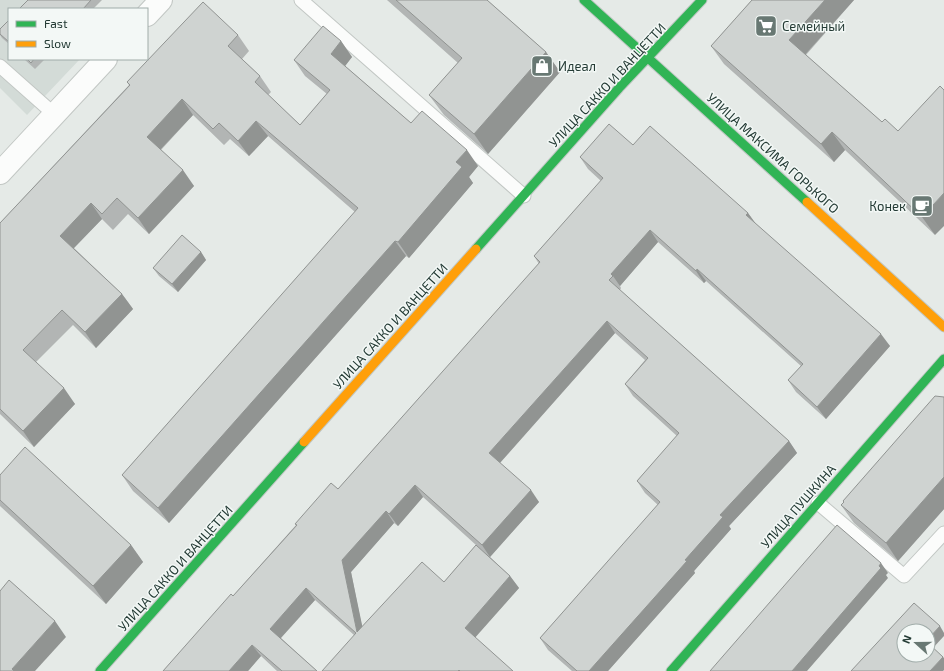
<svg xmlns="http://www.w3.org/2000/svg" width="944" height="671" font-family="'Exo 2',sans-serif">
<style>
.built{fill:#d3dbd7}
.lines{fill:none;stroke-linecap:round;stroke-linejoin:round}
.lane-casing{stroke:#c2c7c4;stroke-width:15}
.street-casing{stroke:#c2c7c4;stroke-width:24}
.fast-casing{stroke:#c0c7c4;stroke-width:11}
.slow-casing{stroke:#c0c7c4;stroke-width:11}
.lane{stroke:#fbfcfb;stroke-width:13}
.street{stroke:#fbfcfb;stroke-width:22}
.fast{stroke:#30b455;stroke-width:9}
.slow{stroke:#ff9f0a;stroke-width:9}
.wall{fill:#b2b5b4;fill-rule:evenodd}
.shaded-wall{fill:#919492}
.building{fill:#cfd3d1;stroke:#919492}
.labels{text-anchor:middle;stroke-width:3;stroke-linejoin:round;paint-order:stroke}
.poi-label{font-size:13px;fill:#243b35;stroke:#f3f8f6;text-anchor:start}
.street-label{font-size:13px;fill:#243b35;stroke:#f3f8f6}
</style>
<rect width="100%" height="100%" fill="#e5eae7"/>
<path class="built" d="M0 0H60L69 9H9V59H80L27 115 0 88Z"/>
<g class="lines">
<g class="lane-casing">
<g id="lane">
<path d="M301 0 524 196"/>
<path d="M0 66 54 114"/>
<path d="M818 503 904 576 944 533"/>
</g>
</g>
<g class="street-casing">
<g id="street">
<path d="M147 15 161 0"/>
<path d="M0 173 106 59"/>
</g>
</g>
<g class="fast-casing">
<g id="fast">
<path d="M584 0 807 202"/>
<path d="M476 249 619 88 702 0"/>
<path d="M100 671 304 442"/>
<path d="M671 671 944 359"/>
</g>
</g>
<g class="slow-casing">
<g id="slow">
<path d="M807 202 944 327"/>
<path d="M304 442 476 249"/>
</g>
</g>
<use href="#lane" class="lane"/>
<use href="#street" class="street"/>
<use href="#fast" class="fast"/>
<use href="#slow" class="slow"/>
</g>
<g class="wall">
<path d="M28 0H102L93 9H19Z"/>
<path d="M387 0H487L546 52 560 72 488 154 444 115 429 95 458 63Z"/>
<path d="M752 0H854L806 55 882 122 935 235 845 150 834 162 724 64 711 46Z"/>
<path d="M9 20V44L2 38 0 35V29Z"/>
<path d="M238 35 249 51 242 59 260 76 271 92 268 95 300 125 327 94 305 76 294 60 341 41 352 57 345 66 411 123 478 166 469 177 473 183 409 258 406 256 169 523 133 491 122 475 355 212 268 136 249 156 230 139 224 145 193 115 161 150 194 186 149 234 128 214 113 230 102 219 74 248 122 294 133 309 96 348 73 325 36 362 75 404 34 447 0 414V223L129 85 127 82Z"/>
<path d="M24 59H45L35 69Z"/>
<path d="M633 145 748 213 755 223 890 346 826 419 796 392 788 380 801 366 706 281 704 283 658 242 620 286 621 288 620 290 789 441 797 453 729 526 731 529 694 571 695 573 608 671H572L548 650 540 638 658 505 645 493 637 481 677 436 633 396 625 384 645 360 615 333 500 463 539 502 490 557 510 576 519 588 475 637 354 635 315 600 281 638 317 671H277L261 656 248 671H163L233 596 296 525 295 524 338 489 539 264 534 256 601 181 588 169 580 157ZM423 497 476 545 444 582 362 627 351 572 394 523 398 526Z"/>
<path d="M201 252 206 260 178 292 159 276 153 268Z"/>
<path d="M944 397V509L898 561 854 523 841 505 844 502 843 501Z"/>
<path d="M0 475 131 545 143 562 106 604 0 506Z"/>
</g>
<g class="shaded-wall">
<path d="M825 0H854L802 58 789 40Z"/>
<path d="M341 41 352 57 342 70 331 54Z"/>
<path d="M546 52 560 72 488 154 474 134Z"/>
<path d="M182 99 193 115 158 152 147 137Z"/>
<path d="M256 121 268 136 249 156 238 141Z"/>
<path d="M832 132 845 150 834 162 821 144Z"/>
<path d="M467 150 478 166 469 177 473 183 409 258 398 242 456 162Z"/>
<path d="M183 170 194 186 149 234 138 218Z"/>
<path d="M944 193V226L935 235 922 217Z"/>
<path d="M91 203 102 219 71 251 60 236Z"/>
<path d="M748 213 756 224 746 215Z"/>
<path d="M650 230 658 242 620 286 613 276 611 274Z"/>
<path d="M395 241 406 256 169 523 158 508Z"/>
<path d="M201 252 206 260 178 292 172 284Z"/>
<path d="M697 269 706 281 704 283 696 271Z"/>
<path d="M122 294 133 309 96 348 85 332Z"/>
<path d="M607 321 615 333 498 465 489 453Z"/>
<path d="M881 334 890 346 826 419 817 407Z"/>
<path d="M64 388 75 404 34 447 23 431Z"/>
<path d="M789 441 797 453 729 526 731 529 694 571 695 573 608 671H589L685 560 720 515Z"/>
<path d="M944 477V509L898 561 886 543Z"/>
<path d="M415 485 423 497 398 526 389 514Z"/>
<path d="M531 490 539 502 490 557 482 545Z"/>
<path d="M386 511 394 523 351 572 366 644 357 632 342 560Z"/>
<path d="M131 545 143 562 106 604 93 586Z"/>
<path d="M881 563 888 573 886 575 888 578 807 671H792Z"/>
<path d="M510 576 519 588 473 640 465 628Z"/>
<path d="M306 588 315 600 278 641 270 629Z"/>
<path d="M55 621 66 637 35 671H14L12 669Z"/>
<path d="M940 626 944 633V636L932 649 928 644V639Z"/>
<path d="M252 645 261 656 248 671H229Z"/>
<path d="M943 657 944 658V670L943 671H930Z"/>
</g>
<g class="building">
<path d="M28 0H91L83 9H19Z"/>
<path d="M396 0H487L546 52 474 134 429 95 462 58Z"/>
<path d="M752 0H825L789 40 882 122 885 119 898 131 940 86 944 90V193L922 217 832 132 821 144 711 46Z"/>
<path d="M203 2 238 35 228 46 260 76 255 82 300 125 330 90 294 60 323 26 341 41 331 54 411 123 422 111 467 150 456 162 462 167 398 242 395 241 158 508 122 475 358 208 256 121 238 141 219 123 213 129 182 99 147 137 183 170 138 218 117 198 102 214 91 203 60 236 122 294 85 332 62 310 23 350 64 388 23 431 0 409V223L130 85 127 82Z"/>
<path d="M9 20V42L0 34V29Z"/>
<path d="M27 59H34L31 63Z"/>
<path d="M609 124 633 145 650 126 748 213 746 215 881 334 817 407 788 380 803 364 697 269 696 271 650 230 611 274 613 276 609 280 789 441 720 515 723 517 685 560 687 561 589 671H577L540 638 660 502 637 481 679 433 625 384 648 358 607 321 489 453 531 490 482 545 415 485 389 514 386 511 342 560 357 632 422 562 444 582 476 545 510 576 465 628 513 671H460L459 670 458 671H322L356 633 306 588 270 629 317 671H282L252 645 229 671H163L231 594 233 596 297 525 295 524 331 483 338 489 540 262 534 256 603 178 580 157Z"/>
<path d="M182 235 201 252 172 284 153 268Z"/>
<path d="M935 396 944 397V477L886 543 841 505 844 502 843 501Z"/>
<path d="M25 447 131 545 93 586 0 500V475Z"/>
<path d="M837 525 881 563 879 566 881 568 792 671H710Z"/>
<path d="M9 580 55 621 12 669 14 671H0V591Z"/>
<path d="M914 603 940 626 928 639V631H904V655H928V643L943 657 930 671H851Z"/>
</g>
<defs>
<g id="supermarket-square" transform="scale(1.15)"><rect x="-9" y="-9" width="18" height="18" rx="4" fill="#687873" stroke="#f3f8f6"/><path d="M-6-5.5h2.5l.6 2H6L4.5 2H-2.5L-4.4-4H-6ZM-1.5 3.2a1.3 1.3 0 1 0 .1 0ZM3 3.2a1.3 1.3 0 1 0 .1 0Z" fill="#fff"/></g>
<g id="shop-square" transform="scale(1.15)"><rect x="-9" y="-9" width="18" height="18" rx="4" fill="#687873" stroke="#f3f8f6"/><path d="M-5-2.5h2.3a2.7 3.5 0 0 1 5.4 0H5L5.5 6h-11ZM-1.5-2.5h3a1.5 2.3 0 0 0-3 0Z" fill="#fff"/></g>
<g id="cafe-square" transform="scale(1.15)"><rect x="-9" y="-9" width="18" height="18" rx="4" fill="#687873" stroke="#f3f8f6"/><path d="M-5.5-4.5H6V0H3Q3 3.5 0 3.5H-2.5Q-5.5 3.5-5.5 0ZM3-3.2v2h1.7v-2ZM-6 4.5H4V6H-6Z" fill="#fff"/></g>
</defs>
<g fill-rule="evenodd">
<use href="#supermarket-square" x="766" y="26"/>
<use href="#shop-square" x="542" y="66"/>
<use href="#cafe-square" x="922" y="206"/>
</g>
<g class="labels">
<g class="poi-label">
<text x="782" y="31">Семейный</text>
<text x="558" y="71">Идеал</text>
<text x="906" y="211" text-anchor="end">Конек</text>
</g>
<g class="street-label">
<text transform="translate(607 85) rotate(-47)" y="5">УЛИЦА САККО И ВАНЦЕТТИ</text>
<text transform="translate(773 153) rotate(42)" y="5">УЛИЦА МАКСИМА ГОРЬКОГО</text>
<text transform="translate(390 326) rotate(-48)" y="5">УЛИЦА САККО И ВАНЦЕТТИ</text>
<text transform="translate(798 506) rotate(-49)" y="5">УЛИЦА ПУШКИНА</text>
<text transform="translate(175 568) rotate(-48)" y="5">УЛИЦА САККО И ВАНЦЕТТИ</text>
</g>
</g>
<rect x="8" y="8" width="140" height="52" fill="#f3f8f6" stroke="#a0aca9"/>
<rect x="16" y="21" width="20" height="6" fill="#30b455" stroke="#a0aca9"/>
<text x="44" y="28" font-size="12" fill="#243b35">Fast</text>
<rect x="16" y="41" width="20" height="6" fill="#ff9f0a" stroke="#a0aca9"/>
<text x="44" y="48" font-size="12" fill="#243b35">Slow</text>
<g transform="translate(916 643) rotate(291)"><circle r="19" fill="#f3f8f6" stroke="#a0aca9"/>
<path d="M0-3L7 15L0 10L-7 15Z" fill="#687873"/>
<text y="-6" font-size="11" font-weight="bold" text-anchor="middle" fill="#243b35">N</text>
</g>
</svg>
